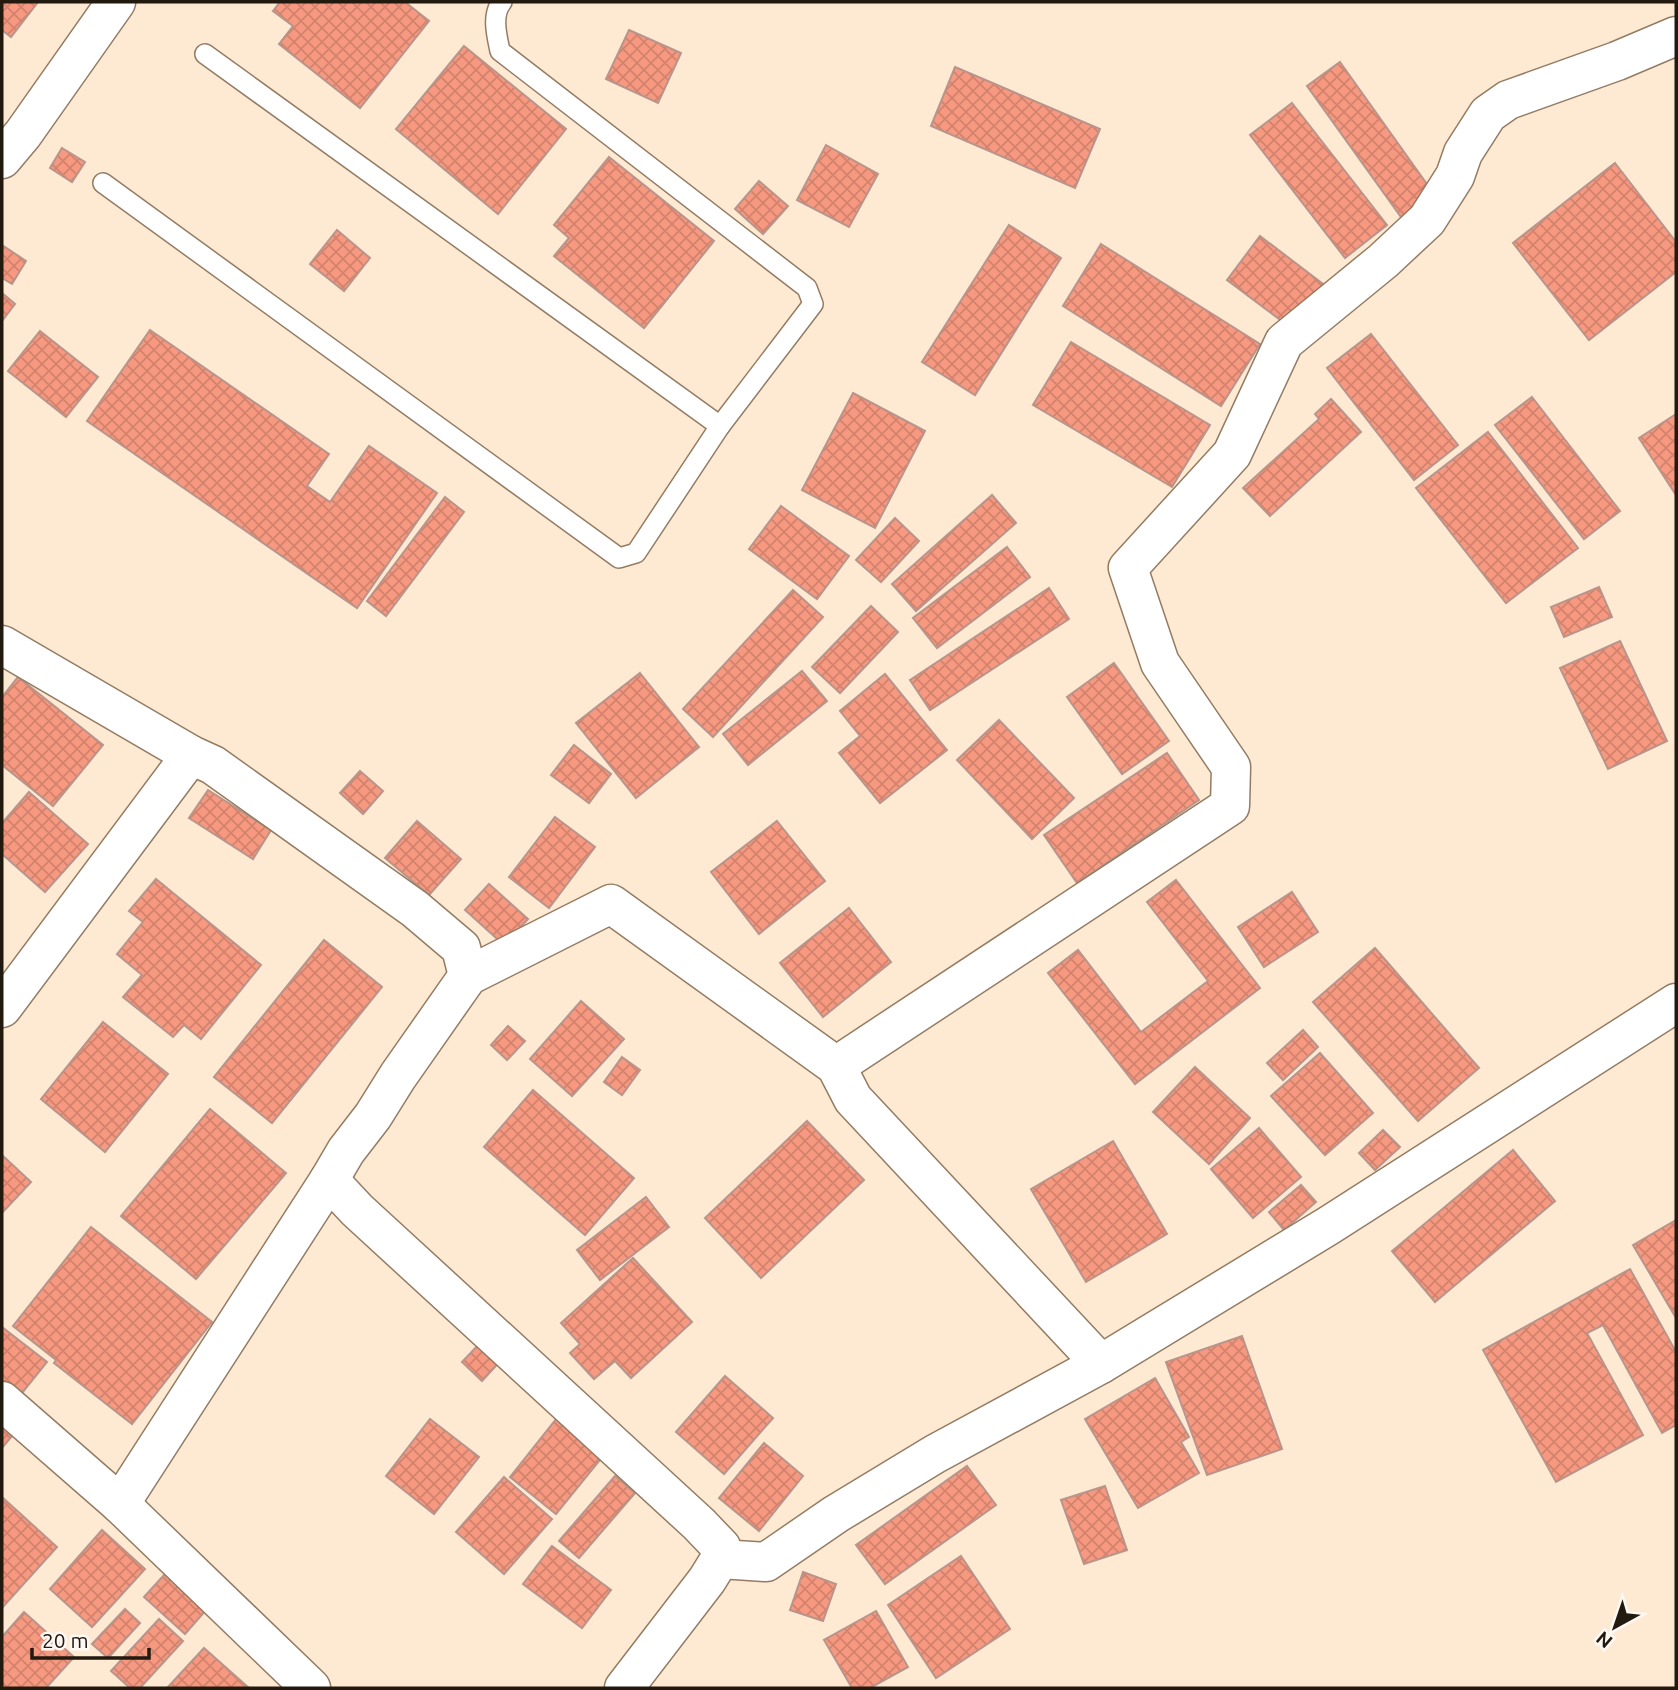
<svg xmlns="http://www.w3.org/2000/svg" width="1678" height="1690" font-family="Ubuntu,sans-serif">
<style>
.building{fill:url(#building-cross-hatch);stroke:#b8948b;stroke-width:2}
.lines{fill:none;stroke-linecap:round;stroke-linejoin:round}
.lane-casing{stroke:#937c63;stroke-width:22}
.street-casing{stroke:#937c63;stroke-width:41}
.lane{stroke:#fff;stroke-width:19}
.street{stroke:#fff;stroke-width:38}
</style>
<defs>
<pattern id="building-cross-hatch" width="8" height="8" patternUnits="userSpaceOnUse" patternTransform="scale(1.75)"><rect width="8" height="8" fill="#f79980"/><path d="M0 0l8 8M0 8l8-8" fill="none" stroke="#d3836d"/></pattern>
</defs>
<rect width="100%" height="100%" fill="#fee9d3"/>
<g class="building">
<path d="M2 2H38L11 37 2 30Z"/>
<path d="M280 2H405L429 21 360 108 279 44 293 26 273 11Z"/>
<path d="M629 30 681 53 658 103 606 79Z"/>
<path d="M464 46 566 129 498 214 396 129Z"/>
<path d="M1340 62 1434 194 1401 217 1307 86Z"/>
<path d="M955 67 1100 129 1075 188 931 126Z"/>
<path d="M1292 103 1387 225 1345 258 1250 135Z"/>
<path d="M826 145 878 174 849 227 797 200Z"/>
<path d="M62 148 85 162 72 182 50 168Z"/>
<path d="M609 157 714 241 644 328 554 256 569 238 554 225Z"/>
<path d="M1615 163 1676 242V272L1589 340 1513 243Z"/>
<path d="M759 181 788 206 763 234 735 209Z"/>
<path d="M1009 225 1061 258 975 395 922 362Z"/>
<path d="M337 230 370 258 344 291 310 264Z"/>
<path d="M1260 236 1327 287 1295 331 1227 280Z"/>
<path d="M1101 244 1260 344 1221 406 1063 306Z"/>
<path d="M2 245 26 261 12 284 2 278Z"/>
<path d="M2 293 15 304 2 321Z"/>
<path d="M150 330 329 454 307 486 330 502 369 446 437 493 357 608 87 421Z"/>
<path d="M40 331 98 377 66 417 8 371Z"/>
<path d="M1371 334 1458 445 1414 480 1327 368Z"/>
<path d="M1071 342 1210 425 1172 487 1033 405Z"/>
<path d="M853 393 925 431 875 528 802 490Z"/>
<path d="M1532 397 1620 511 1584 539 1495 425Z"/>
<path d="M1331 399 1361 432 1270 516 1243 488 1319 419 1315 414Z"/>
<path d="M1676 414V495L1639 438Z"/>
<path d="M1488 432 1578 548 1506 603 1416 488Z"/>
<path d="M992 495 1016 523 916 611 892 584Z"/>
<path d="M445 497 464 512 386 616 367 601Z"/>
<path d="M781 506 849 556 817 599 749 549Z"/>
<path d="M895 518 919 541 881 582 856 560Z"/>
<path d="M1007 547 1030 577 937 648 913 618Z"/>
<path d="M1599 587 1612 617 1564 637 1551 607Z"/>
<path d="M1049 588 1069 619 930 710 910 680Z"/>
<path d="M793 590 823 617 713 737 683 709Z"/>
<path d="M871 606 898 632 840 693 812 667Z"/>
<path d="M1620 641 1667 741 1608 769 1560 668Z"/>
<path d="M1114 663 1169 741 1122 774 1067 697Z"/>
<path d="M802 671 827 701 748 765 723 734Z"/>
<path d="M640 673 699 747 636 798 576 723Z"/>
<path d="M885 674 947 750 880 803 839 753 860 736 840 711Z"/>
<path d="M18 677 103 745 53 806 2 765V697Z"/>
<path d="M999 720 1074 798 1032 839 957 760Z"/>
<path d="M574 745 611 774 589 803 551 775Z"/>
<path d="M1167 753 1199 800 1077 883 1044 835Z"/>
<path d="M360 771 383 791 363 814 340 793Z"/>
<path d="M208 790 271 830 253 859 189 818Z"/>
<path d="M29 792 88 844 45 892 2 854V823Z"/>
<path d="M555 817 595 847 549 908 509 877Z"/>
<path d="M417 821 461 859 429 895 385 858Z"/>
<path d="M777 821 825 881 759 934 711 872Z"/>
<path d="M156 879 261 965 201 1039 184 1025 173 1037 123 997 142 975 117 954 143 922 129 911Z"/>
<path d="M1176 880 1260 988 1135 1084 1048 973 1078 950 1141 1032 1208 981 1147 902Z"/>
<path d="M489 884 528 919 504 945 465 910Z"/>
<path d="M1292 892 1318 932 1264 967 1238 927Z"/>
<path d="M849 908 891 962 823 1017 780 963Z"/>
<path d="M324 940 382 987 272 1123 214 1077Z"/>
<path d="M1375 948 1479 1068 1418 1121 1313 1002Z"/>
<path d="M581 1001 624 1039 572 1096 530 1059Z"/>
<path d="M103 1022 168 1074 105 1152 41 1099Z"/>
<path d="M508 1026 525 1041 507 1060 491 1045Z"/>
<path d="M1303 1030 1318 1047 1283 1080 1267 1063Z"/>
<path d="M1320 1053 1373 1113 1325 1155 1271 1096Z"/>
<path d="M622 1057 640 1070 622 1095 604 1082Z"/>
<path d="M1195 1067 1250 1118 1209 1164 1153 1112Z"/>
<path d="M533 1090 634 1178 585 1235 484 1147Z"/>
<path d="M210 1109 286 1173 196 1279 121 1216Z"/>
<path d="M807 1121 864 1180 761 1278 705 1218Z"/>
<path d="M1259 1128 1301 1177 1253 1218 1211 1169Z"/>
<path d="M1383 1130 1400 1147 1375 1170 1359 1153Z"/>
<path d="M1113 1141 1167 1234 1086 1282 1031 1189Z"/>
<path d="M1513 1150 1555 1201 1435 1302 1392 1251Z"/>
<path d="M2 1155 31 1182 2 1213Z"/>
<path d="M1301 1185 1316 1202 1284 1230 1269 1212Z"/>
<path d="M646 1197 669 1227 600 1280 577 1250Z"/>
<path d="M1676 1220V1318L1633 1245Z"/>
<path d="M91 1227 212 1322 132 1424 54 1363 56 1360 13 1326Z"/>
<path d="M633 1258 692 1322 631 1378 615 1361 594 1379 570 1353 580 1344 561 1323Z"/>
<path d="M1630 1269 1676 1352V1425L1662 1433 1603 1325 1587 1333 1643 1435 1556 1482 1483 1350Z"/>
<path d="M2 1327 47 1362 18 1398 2 1385Z"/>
<path d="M1242 1336 1282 1449 1207 1475 1166 1362Z"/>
<path d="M484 1339 503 1358 482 1381 462 1362Z"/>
<path d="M725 1376 773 1418 724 1474 676 1432Z"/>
<path d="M1155 1378 1189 1437 1181 1442 1199 1473 1138 1508 1085 1419Z"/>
<path d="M557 1418 604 1455 556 1514 510 1477Z"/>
<path d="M430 1419 479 1457 434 1514 386 1476Z"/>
<path d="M2 1426 12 1436 2 1448Z"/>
<path d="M764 1443 803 1476 759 1531 719 1498Z"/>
<path d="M967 1466 996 1505 885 1584 856 1545Z"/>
<path d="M615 1476 635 1493 579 1558 559 1541Z"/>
<path d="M504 1477 552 1519 504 1574 456 1532Z"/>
<path d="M1105 1486 1127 1550 1084 1564 1061 1500Z"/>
<path d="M2 1497 57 1547 2 1608Z"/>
<path d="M102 1530 145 1569 92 1627 50 1589Z"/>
<path d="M552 1546 611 1590 582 1628 523 1584Z"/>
<path d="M961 1556 1010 1629 936 1678 888 1605Z"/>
<path d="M803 1572 836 1584 823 1621 790 1610Z"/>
<path d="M165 1574 206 1610 185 1634 144 1597Z"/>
<path d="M125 1609 140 1623 108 1658 92 1644Z"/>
<path d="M876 1611 908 1667 870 1688H852L824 1640Z"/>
<path d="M24 1612 74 1657 46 1688H2V1637Z"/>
<path d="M159 1619 183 1641 140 1688H130L111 1671Z"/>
<path d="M204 1648 249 1688H167Z"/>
</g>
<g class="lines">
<g class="lane-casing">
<g id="lane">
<path d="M205 54 720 426 813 304 807 288 500 51C497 36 491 15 502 2"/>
<path d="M103 183 619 558 636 553 720 426"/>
</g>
</g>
<g class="street-casing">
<g id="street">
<path d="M2 159 23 134 116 2"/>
<path d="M2 645 191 755 213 765 415 909 461 948 468 976 398 1076 373 1116 346 1151 329 1180 120 1504 2 1401"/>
<path d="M468 976 611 904 836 1066 853 1099 1101 1364"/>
<path d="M2 1008 191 755"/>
<path d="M836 1066 1230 806 1231 767 1160 663 1128 568 1232 454 1284 342 1383 261 1427 220 1455 176 1463 153 1488 114 1508 100 1617 61 1676 36"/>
<path d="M329 1180 357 1210 699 1524 721 1547 720 1559 707 1580 624 1688"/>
<path d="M120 1504 311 1688"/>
<path d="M720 1559 766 1562 836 1514 935 1454 1101 1364 1328 1226 1676 1003"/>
</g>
</g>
<use href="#lane" class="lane"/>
<use href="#street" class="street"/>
</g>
<rect width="1678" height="1690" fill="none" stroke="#22190f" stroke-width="7"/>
<g transform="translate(1615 1627) rotate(220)" stroke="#fff9f4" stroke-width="5" paint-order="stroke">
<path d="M0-5L12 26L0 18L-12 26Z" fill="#22190f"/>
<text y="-10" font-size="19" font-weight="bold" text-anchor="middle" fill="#22190f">N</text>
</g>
<path d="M32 1648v10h117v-10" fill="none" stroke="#22190f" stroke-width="3.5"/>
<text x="42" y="1648" font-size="21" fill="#22190f" stroke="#fff9f4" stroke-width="5" paint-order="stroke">20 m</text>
</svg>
